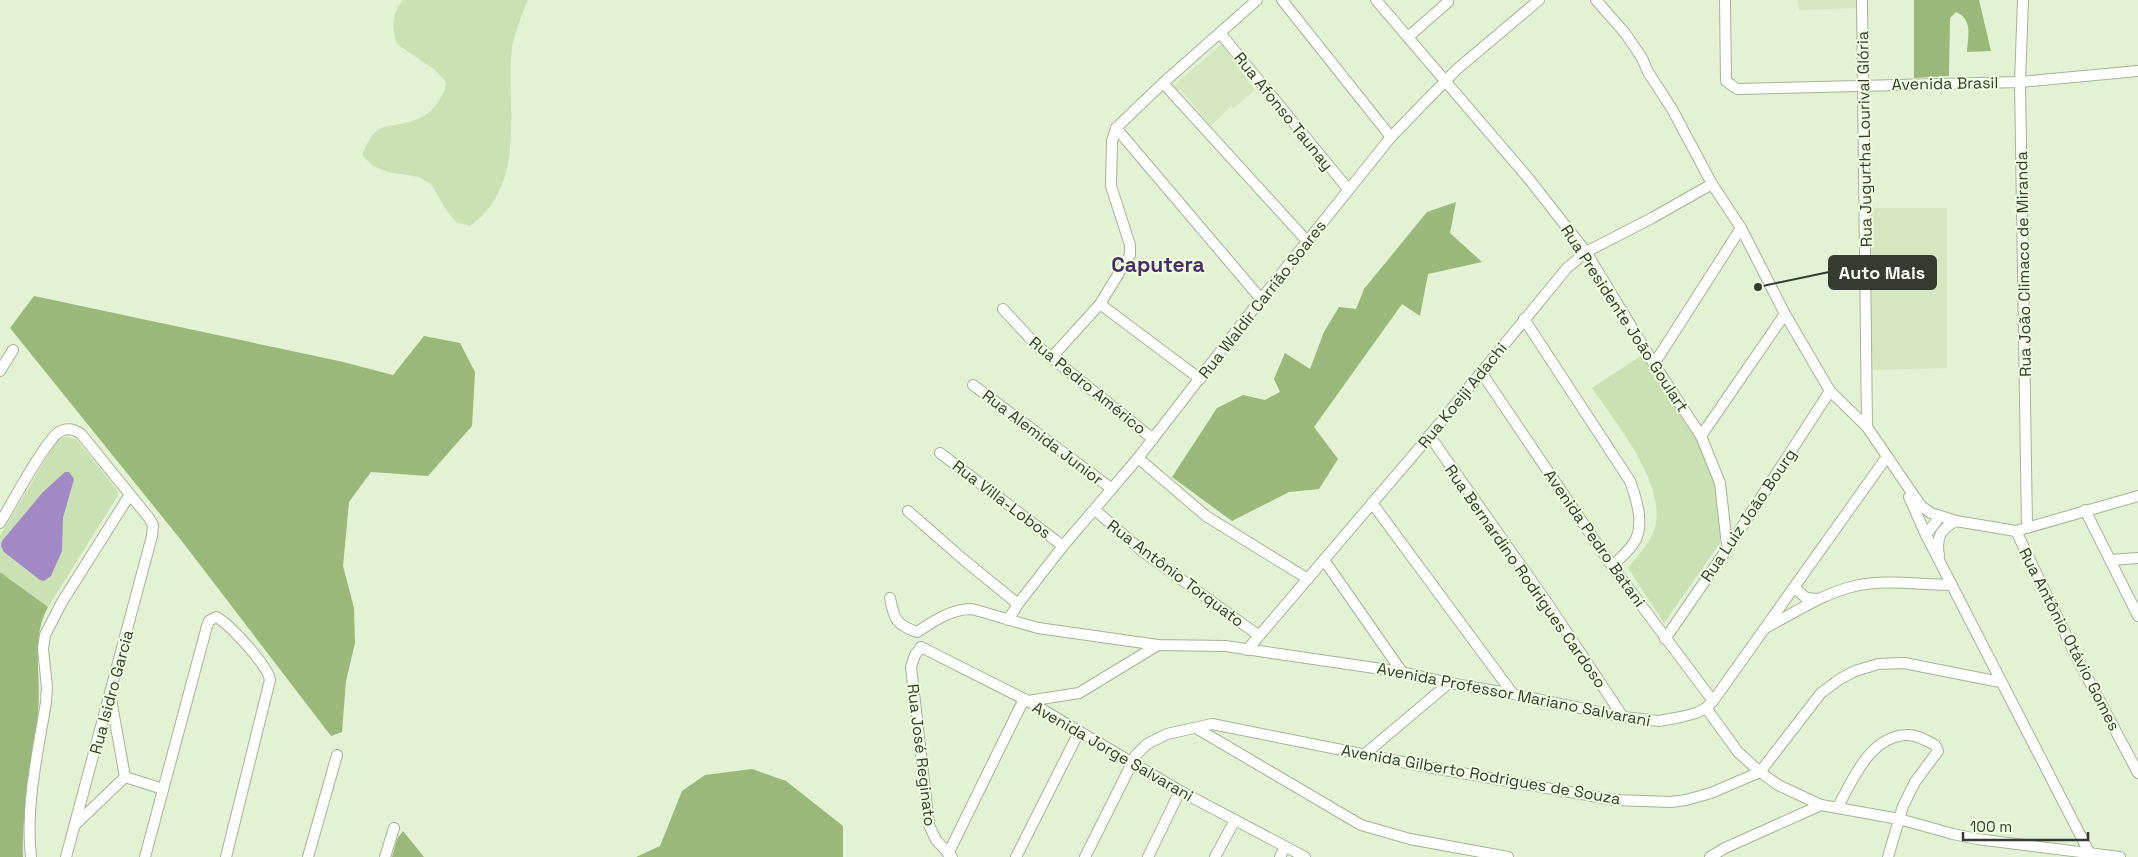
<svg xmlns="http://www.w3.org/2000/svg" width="2138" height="857" font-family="'Space Grotesk',sans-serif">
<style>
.built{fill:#d4e7c1}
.green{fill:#cae1b3}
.forest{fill:#99b879}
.water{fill:#a189c5}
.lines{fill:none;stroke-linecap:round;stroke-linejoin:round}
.minor-casing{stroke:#a5b497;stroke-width:12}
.minor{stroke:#fff;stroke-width:10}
.labels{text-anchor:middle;stroke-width:4;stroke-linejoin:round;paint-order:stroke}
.street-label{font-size:16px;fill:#353b30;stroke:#efffe0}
.district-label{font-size:21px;font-weight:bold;fill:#482e69;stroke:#efffe0}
.leader{fill:none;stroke:#353b30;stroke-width:2}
.callout-dot{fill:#353b30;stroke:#efffe0;stroke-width:2}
.callout{fill:#353b30;stroke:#353b30;stroke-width:2}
.callout-label{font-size:18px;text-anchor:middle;font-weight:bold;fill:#fff}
</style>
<rect width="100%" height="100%" fill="#e2f2d3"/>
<g class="built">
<path d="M1798 0H1859V8L1799 10Z"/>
<path d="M1222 44 1255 90 1234 108 1231 106 1211 126 1180 89 1176 92 1172 87Z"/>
<path d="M1871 208H1947V368L1870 370Z"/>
</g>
<g class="green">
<path d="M403 0H528C520 19 512 38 511 58 508 117 525 186 470 226L456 222 447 211 431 184 419 177 388 172 373 166 362 155C366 146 370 135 379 129 387 125 397 125 405 123 427 119 443 103 446 82L435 70 397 44C392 27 391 15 403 0Z"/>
<path d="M1644 354 1692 429 1720 493V543L1664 623 1628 568C1639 554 1653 540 1656 523 1663 479 1615 422 1592 388Z"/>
<path d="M66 437 76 439 117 490 118 495 48 607 0 572V536L54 445 59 439Z"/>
</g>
<g class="forest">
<path d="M1914 0H1979L1991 51 1967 52C1968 36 1973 19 1956 12L1950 18 1949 76 1914 78Z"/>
<path d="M1456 202 1450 233 1482 262 1428 274 1420 316 1402 304 1314 427 1338 459 1319 489 1289 492 1232 521 1172 477 1217 408 1243 395 1265 400 1280 392 1274 379 1285 353 1310 369 1324 332 1339 307 1356 309 1364 289 1427 212Z"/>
<path d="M34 296 339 361 393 375 424 336 460 343 475 372 472 426 428 476 371 472 349 502 343 566 354 608 355 643 346 681 342 732 331 736 181 540 10 328Z"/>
<path d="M0 572 48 607C30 640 42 675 38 712 34 761 21 808 23 857H0Z"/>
<path d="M752 769 786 781 843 826V857H636L660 846 682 791 705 775Z"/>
<path d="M403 831 424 857H392L397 839Z"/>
</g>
<path class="water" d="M65 472H69L74 479 63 518 62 551 51 576 44 581 40 580 4 552 1 546 2 541 43 492Z"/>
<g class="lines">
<g class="minor-casing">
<g id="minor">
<path d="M1282 0 1391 137"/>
<path d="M1376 0 1529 179 1586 252 1654 364 1701 436 1720 483 1727 545"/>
<path d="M1596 0 1625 33 1642 58 1648 72 1672 109 1712 184 1741 228 1785 314 1830 391 1867 427 1921 506 1931 513 1956 521 2016 531 2138 496"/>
<path d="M1725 0 1726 81 1737 89 2020 82 2138 71"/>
<path d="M1862 0 1867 427"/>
<path d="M2023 0 2020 82 2027 527"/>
<path d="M1220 33 1348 189"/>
<path d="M1408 37 1448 2"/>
<path d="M1163 83 1307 241"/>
<path d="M1116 128 1261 299"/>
<path d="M1100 304 1200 379"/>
<path d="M1003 309 1037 346 1153 439"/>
<path d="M1524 319 1630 481C1636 498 1644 521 1636 539 1631 550 1620 558 1612 566"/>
<path d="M1051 358 1100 304 1130 255V245L1111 186 1112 141 1116 128 1163 83 1257 0"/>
<path d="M1654 364 1741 228"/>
<path d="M0 371 13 350"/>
<path d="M1481 372 1612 566 1713 701"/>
<path d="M973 385 1112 489"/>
<path d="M1429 435 1550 607 1623 717"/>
<path d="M1701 436 1785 314"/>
<path d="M940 453 1063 546"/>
<path d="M1138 458 1206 516 1308 579"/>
<path d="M1909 497 1926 535"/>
<path d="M1372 503 1513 694"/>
<path d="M1095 510 1142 551 1258 635"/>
<path d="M2085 510 2138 616"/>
<path d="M908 511 964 560 1018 604"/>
<path d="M1940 516 1926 535 2089 852"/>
<path d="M0 523C11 505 45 441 59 432 67 427 74 429 81 434L149 518 153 525 152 536 66 857"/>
<path d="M2016 531 2078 660 2138 773"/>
<path d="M1939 556C1936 538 1940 529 1956 521"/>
<path d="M1324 560 1402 672"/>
<path d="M2111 560 2138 558"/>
<path d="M1794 587 1806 598 1818 599"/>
<path d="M890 598C894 619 896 625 917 632 934 621 951 609 972 609L1038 628 1158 645 1225 646 1402 672 1449 683 1513 694 1623 717 1659 721 1681 717 1696 713 1706 708 1713 701 1886 458"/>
<path d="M1008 620 1018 604 1063 546 1138 458 1261 299 1391 137 1456 70 1539 0"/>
<path d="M1767 627C1796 612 1824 593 1855 586 1886 579 1921 585 1952 585"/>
<path d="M1665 639 1734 539 1830 391"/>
<path d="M921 647 1028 701 1180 791 1305 857"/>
<path d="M921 647 915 655 911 667 929 825 936 840 952 857"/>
<path d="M1247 650 1421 446 1567 268 1586 252 1652 218 1712 184"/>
<path d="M111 699 125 777"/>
<path d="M1028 701 1079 693 1158 645"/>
<path d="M1706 708 1738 752 1760 772 1778 785 1821 805 1899 819 1953 834 1977 839 2120 857"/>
<path d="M1196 728 1361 825 1410 839 1508 857"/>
<path d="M1365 754 1449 683"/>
<path d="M125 777 163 789"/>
<path d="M1837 808C1853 780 1869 737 1906 735 1916 734 1927 741 1935 745L1938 751 1915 782 1903 806 1888 857"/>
<path d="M75 825 125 777"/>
<path d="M948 854 1024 699"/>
<path d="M31 857C25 806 38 752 46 702L47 687 43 649 45 635 62 602 129 496"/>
<path d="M145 857 207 626 209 621 216 617C229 623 268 666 270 680L226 857"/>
<path d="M308 857 337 755"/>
<path d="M385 857 394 828"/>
<path d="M1016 857 1079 732"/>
<path d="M1085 857 1136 755 1147 744 1167 734 1212 724 1422 766 1615 800 1671 802 1686 800 1711 793 1760 772 1821 693 1840 679 1855 671 1878 664 1904 663 2000 682"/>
<path d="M1148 857 1180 791"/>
<path d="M1215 857 1235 820"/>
<path d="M1280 857 1285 847"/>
<path d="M1710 857 1725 848 1821 805"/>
</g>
</g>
<use href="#minor" class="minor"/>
</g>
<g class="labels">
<g class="street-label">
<text transform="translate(1945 83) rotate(-1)" y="6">Avenida Brasil</text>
<text transform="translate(1284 111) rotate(51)" y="6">Rua Afonso Taunay</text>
<text transform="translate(1864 139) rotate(-91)" y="6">Rua Jugurtha Lourival Glória</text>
<text transform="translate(2023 264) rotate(-91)" y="6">Rua João Climaco de Miranda</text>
<text transform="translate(1262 299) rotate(-52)" y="6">Rua Waldir Carrião Soares</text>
<text transform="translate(1625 318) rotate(57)" y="6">Rua Presidente João Goulart</text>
<text transform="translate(1088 385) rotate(39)" y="6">Rua Pedro Américo</text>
<text transform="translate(1462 395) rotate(-51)" y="6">Rua Koeiji Adachi</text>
<text transform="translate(1043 437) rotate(37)" y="6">Rua Alemida Junior</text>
<text transform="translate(1002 499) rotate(37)" y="6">Rua Villa-Lobos</text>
<text transform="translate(1748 515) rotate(-56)" y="6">Rua Luiz João Bourg</text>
<text transform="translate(1595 538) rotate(55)" y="6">Avenida Pedro Batani</text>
<text transform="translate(1176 573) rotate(37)" y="6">Rua Antônio Torquato</text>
<text transform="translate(1526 576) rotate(55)" y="6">Rua Bernardino Rodrigues Cardoso</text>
<text transform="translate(2070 639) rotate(63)" y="6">Rua Antônio Otávio Gomes</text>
<text transform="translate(111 692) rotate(-75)" y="6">Rua Isidro Garcia</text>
<text transform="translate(1514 694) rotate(11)" y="6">Avenida Professor Mariano Salvarani</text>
<text transform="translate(1113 751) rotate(30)" y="6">Avenida Jorge Salvarani</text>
<text transform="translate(922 755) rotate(83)" y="6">Rua José Reginato</text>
<text transform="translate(1481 774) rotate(10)" y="6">Avenida Gilberto Rodrigues de Souza</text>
</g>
<g class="district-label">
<text x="1158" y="272">Caputera</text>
</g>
</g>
<path class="leader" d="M1758 287L1829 272"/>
<circle class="callout-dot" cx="1758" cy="287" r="5"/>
<rect class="callout" x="1829" y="256" width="107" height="33" rx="5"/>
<g class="callout-label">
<text x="1882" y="279">Auto Mais</text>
</g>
<path d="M1963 832v8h125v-8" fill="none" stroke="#353b30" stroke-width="2.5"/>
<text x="1970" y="832" font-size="15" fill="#353b30" stroke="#efffe0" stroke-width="4" paint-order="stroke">100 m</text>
</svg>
